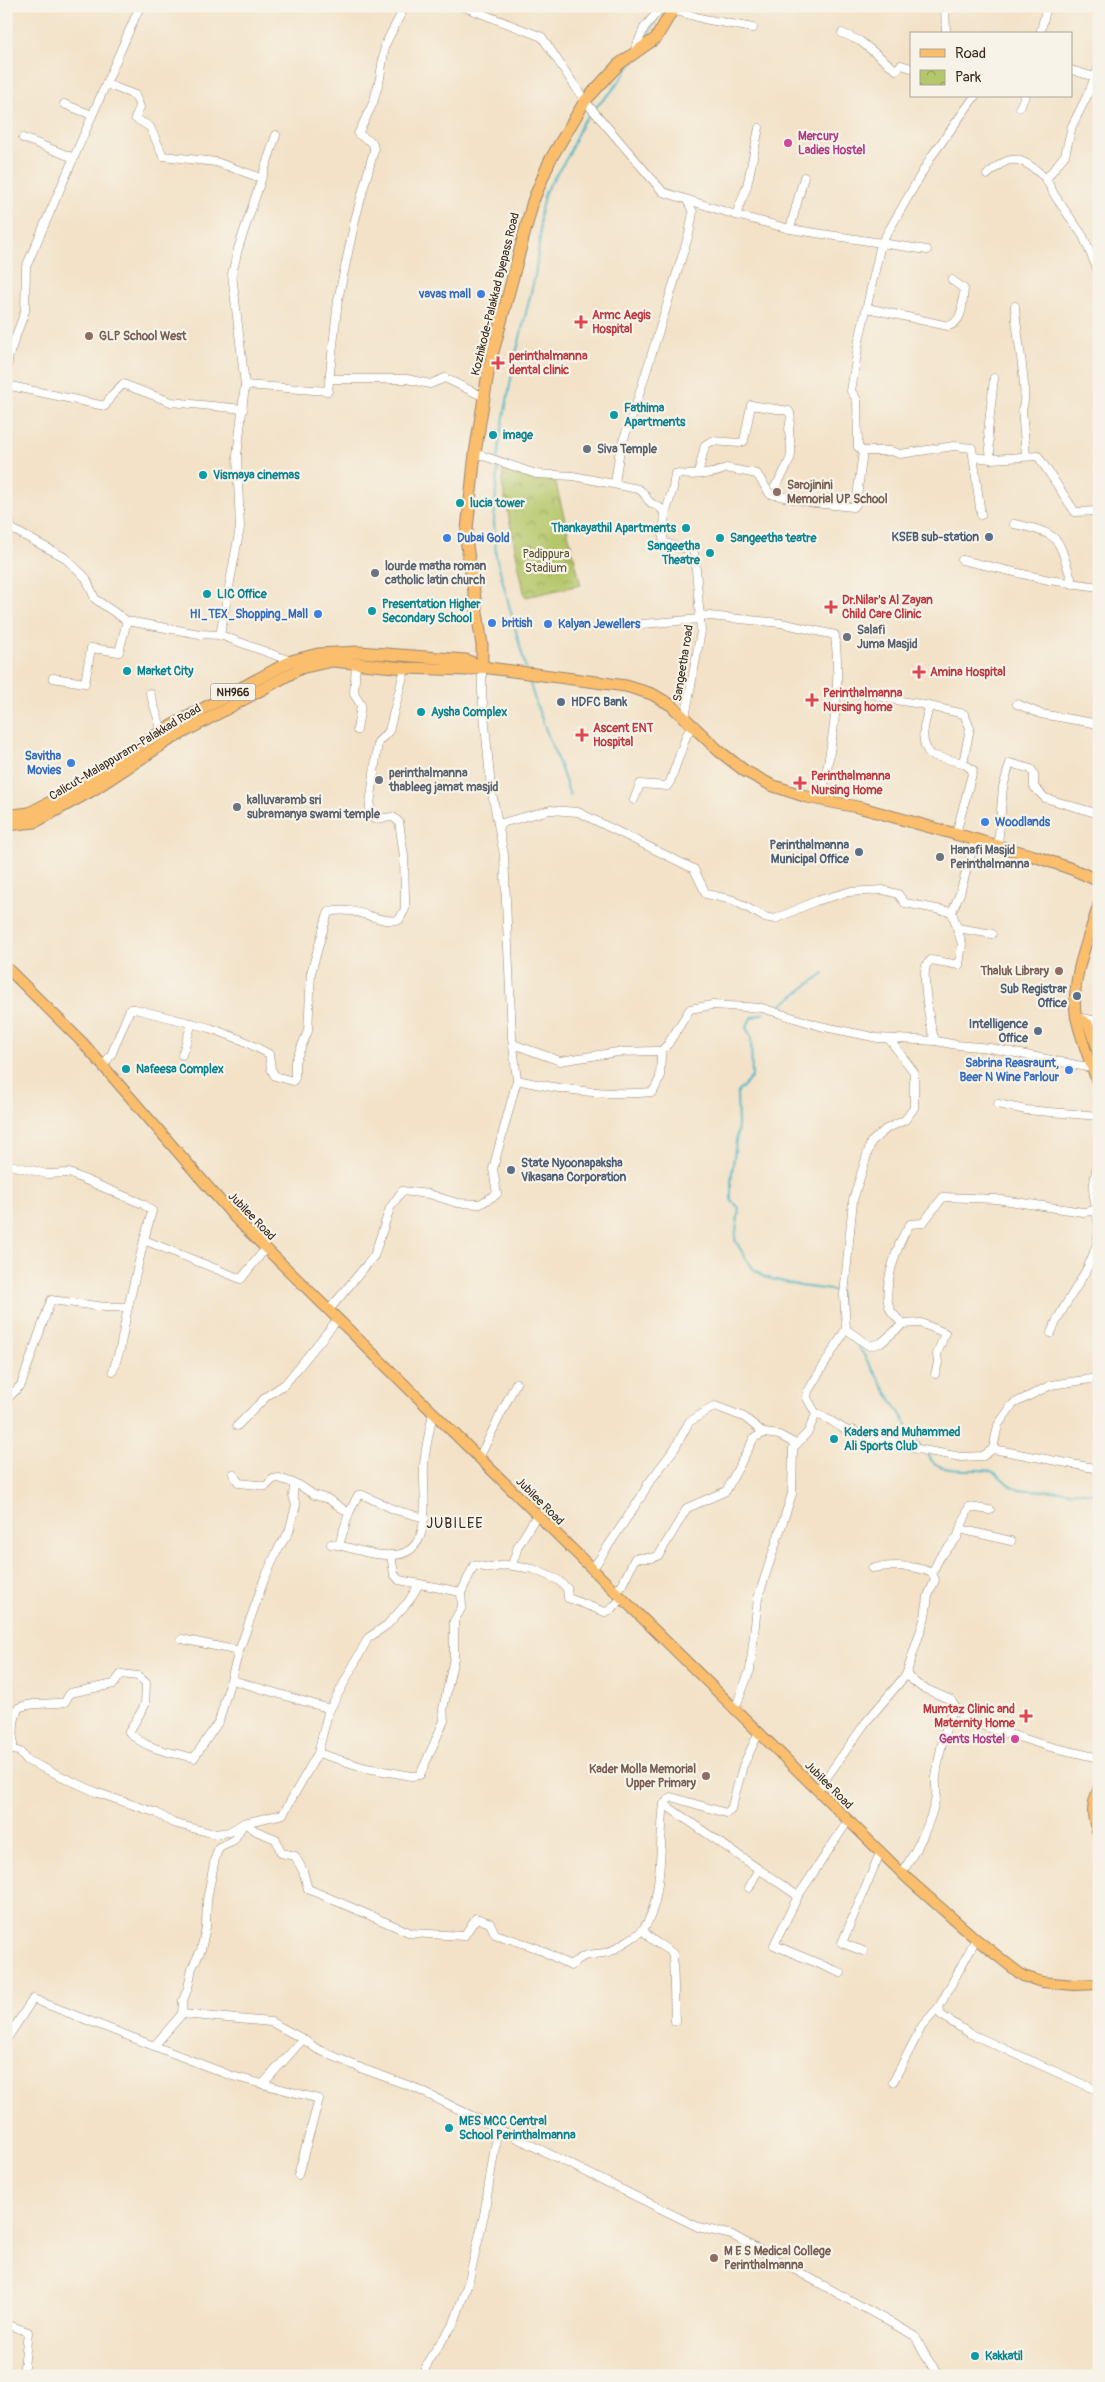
<svg xmlns="http://www.w3.org/2000/svg" width="1105" height="2382" font-family="Pangolin,sans-serif">
<style>
.park{fill:url(#park-crowns);stroke:#787844}
.lines{fill:none;stroke-linecap:round;stroke-linejoin:round}
.stream{stroke:#48b4c5;stroke-width:2}
.minor-casing{stroke:#978673;stroke-width:9}
.major-casing{stroke:#978673;stroke-width:12}
.highway-casing{stroke:#978673;stroke-width:13}
.minor{stroke:#fff;stroke-width:8}
.major{stroke:#fabe6d;stroke-width:10}
.highway{stroke:#fabe6d;stroke-width:11}
.hotel-dot{fill:#d1479c;stroke:#f7f3e8;stroke-width:2}
.shop-dot{fill:#3f7fe0;stroke:#f7f3e8;stroke-width:2}
.health-dot{fill:#e0444e;stroke:#f7f3e8;stroke-width:2}
.education-dot{fill:#8d6e63;stroke:#f7f3e8;stroke-width:2}
.culture-dot{fill:#0f9aa8;stroke:#f7f3e8;stroke-width:2}
.worship-dot{fill:#6b7280;stroke:#f7f3e8;stroke-width:2}
.service-dot{fill:#5c6f8a;stroke:#f7f3e8;stroke-width:2}
.labels{text-anchor:middle;stroke-width:4.5;stroke-linejoin:round;paint-order:stroke}
.shield{fill:#f7f3e8;stroke:#73665b;stroke-width:1}
.shield-label{font-size:11px;font-weight:bold;fill:#3b2a1e}
.hotel-label{font-size:12px;font-weight:bold;fill:#b23c85;stroke:#f7f3e8;text-anchor:start}
.shop-label{font-size:12px;font-weight:bold;fill:#366cbe;stroke:#f7f3e8;text-anchor:end}
.street-label{font-size:12px;fill:#3b2a1e;stroke:#f7f3e8}
.health-label{font-size:12px;font-weight:bold;fill:#be3a42;stroke:#f7f3e8;text-anchor:start}
.education-label{font-size:12px;font-weight:bold;fill:#785e54;stroke:#f7f3e8;text-anchor:start}
.culture-label{font-size:12px;font-weight:bold;fill:#0d838f;stroke:#f7f3e8;text-anchor:start}
.worship-label{font-size:12px;font-weight:bold;fill:#5b616d;stroke:#f7f3e8;text-anchor:start}
.service-label{font-size:12px;font-weight:bold;fill:#4e5e75;stroke:#f7f3e8;text-anchor:end}
.park-label{font-size:12px;fill:#5a5131;stroke:#f7f3e8}
.neighbourhood-label{font-size:14px;letter-spacing:1px;fill:#3b2a1e;stroke:#f7f3e8}
</style>
<defs>
<pattern id="park-crowns" width="20" height="18" patternUnits="userSpaceOnUse" patternTransform="scale(1.25)"><rect width="20" height="18" fill="#b5c76b"/><path d="M2 6a3 3 0 1 1 6 0M12 15a3 3 0 1 1 6 0" fill="none" stroke="#94a257"/></pattern>
</defs>
<rect width="100%" height="100%" fill="#f7f3e8"/>
<filter id="ink" filterUnits="userSpaceOnUse"><feTurbulence type="fractalNoise" baseFrequency=".02" numOctaves="2"/><feDisplacementMap in="SourceGraphic" scale="10" xChannelSelector="R" yChannelSelector="G"/><feConvolveMatrix kernelMatrix="1 2 1 2 8 2 1 2 1" color-interpolation-filters="sRGB"/></filter>
<filter id="wash" filterUnits="userSpaceOnUse"><feTurbulence type="fractalNoise" baseFrequency=".0096" numOctaves="4" result="noise"/><feDisplacementMap in="SourceGraphic" scale="20" xChannelSelector="R" yChannelSelector="G"/><feGaussianBlur stdDeviation="1.12" result="paint"/><feColorMatrix in="noise" values="0 0 0 0 0 0 0 0 0 0 0 0 0 0 0 0 0 1.4 0 .05"/><feComposite in="paint" operator="in"/></filter>
<g filter="url(#wash)">
<rect width="100%" height="100%" fill="#f3e2c8"/>
<path class="park" d="M503 471 555 480 581 585 525 597 502 483Z"/>
<g class="lines">
<g class="stream">
<path d="M647 38 658 16"/>
<path d="M595 108 612 91 636 58"/>
<path d="M498 458 500 438 515 358 535 276 540 238V214L545 192 568 156 582 123 592 112"/>
<path d="M498 463 494 520 496 556 526 669"/>
<path d="M528 676C538 718 558 755 570 796"/>
<path d="M779 1007 824 973"/>
<path d="M764 1013 751 1018 746 1028 751 1036 752 1077 737 1093 738 1125 731 1181V1200L739 1208 735 1240 751 1267 764 1277 800 1286 839 1291 842 1329"/>
<path d="M847 1336 857 1344 920 1446"/>
<path d="M927 1455C941 1477 968 1467 990 1471 1001 1473 1007 1488 1019 1489 1046 1493 1071 1488 1099 1494"/>
</g>
</g>
</g>
<g filter="url(#ink)">
<g class="lines">
<g class="minor-casing">
<g id="minor">
<path d="M462 6 542 37 585 101 663 192 736 215 790 229 927 250"/>
<path d="M945 6 946 34"/>
<path d="M673 10 704 19 753 28"/>
<path d="M842 33 860 41 896 70 901 65 911 68"/>
<path d="M1040 34 1047 6"/>
<path d="M1099 39V41"/>
<path d="M634 52 644 28 659 10V6"/>
<path d="M1099 66 1090 90 1072 126 1065 155 1046 179 1055 196 1083 236 1099 273"/>
<path d="M1071 70 1095 77"/>
<path d="M106 84 135 95 140 107 135 118 150 127 163 156 216 162 261 178"/>
<path d="M64 104 92 115"/>
<path d="M1020 107 1025 96"/>
<path d="M23 138 74 158"/>
<path d="M987 175C993 170 1000 163 1007 161 1021 155 1038 171 1046 179"/>
<path d="M736 215 747 186 759 128"/>
<path d="M790 229 804 177"/>
<path d="M1015 306C1015 329 1030 395 1022 409L1026 456"/>
<path d="M867 308 948 326C964 322 962 303 964 289L952 280"/>
<path d="M6 375 9 355 25 311 26 267 140 6"/>
<path d="M330 379H407L430 384 445 378 484 397"/>
<path d="M6 385 105 406 111 396 123 384 171 402 243 409"/>
<path d="M245 385 232 274 238 249 276 135"/>
<path d="M863 451 858 447 857 400 851 391 859 341 881 244 931 157 975 96"/>
<path d="M863 451H891L900 454 954 446 972 448 981 515"/>
<path d="M475 453 536 474 573 476 638 489C646 492 645 499 651 503 653 505 656 505 659 507 671 515 659 531 664 542L677 547 693 550 695 557 701 631 685 718"/>
<path d="M974 457 991 459 1038 456 1075 512 1099 511"/>
<path d="M991 459 988 432 994 378"/>
<path d="M698 474 705 445 712 441 740 443 744 441 751 405 789 411C793 417 789 424 789 430 789 438 792 447 791 455 790 461 780 481 775 486"/>
<path d="M615 483 620 449 634 411 689 234 693 212 687 200"/>
<path d="M6 514 12 529 64 557 86 578 95 599 127 621"/>
<path d="M665 515 673 488 675 474C691 475 712 476 726 468L757 474 770 494 814 503 853 507 856 505 863 451"/>
<path d="M1014 524C1065 534 1057 539 1073 584"/>
<path d="M962 560 1049 580 1099 587"/>
<path d="M699 615 781 623 835 635C842 690 832 746 821 800"/>
<path d="M642 624 700 619"/>
<path d="M291 661 220 635 240 528 237 456 245 385 328 391 338 300 355 220 374 150 373 143 358 134 373 103 380 78 385 45 405 6"/>
<path d="M356 664 354 694 361 705 357 730"/>
<path d="M53 678 85 683 91 648 119 652 127 621 200 634 220 635"/>
<path d="M866 689C879 701 911 701 929 706"/>
<path d="M150 693 162 731"/>
<path d="M1017 704 1041 714 1099 724"/>
<path d="M634 800 640 784 667 786 670 782 687 734 694 725"/>
<path d="M498 824 550 810 578 812 694 869 706 894 733 900 764 917 775 919 816 901 848 892 883 890 898 894 905 903 952 912 962 944 959 965 931 960C929 962 927 963 926 966 922 976 930 1032 936 1041L957 1045 990 1048 1092 1068"/>
<path d="M956 834 973 770 963 763 930 755C918 738 925 725 929 706L964 714 970 728 963 763"/>
<path d="M998 846 1003 787 1010 763 1031 769 1034 774V787L1045 798 1099 814"/>
<path d="M952 912 960 893 975 840"/>
<path d="M958 928 992 934"/>
<path d="M1081 1018 1099 1021"/>
<path d="M513 1044 560 1061 618 1052 656 1051H661V1054L660 1078 653 1092C608 1096 561 1090 517 1080"/>
<path d="M661 1051 668 1044 690 1009 712 1005 762 1008 820 1026 878 1038 936 1041"/>
<path d="M182 1055 192 1023"/>
<path d="M103 1067 112 1053 130 1009H135L210 1028 242 1040 269 1054 271 1069 275 1076 293 1081 295 1078V1062L308 1031 311 973 327 916 329 912C358 905 376 924 399 920L405 909V899L404 856 399 822 393 817 374 819 369 813 378 742 389 731 405 668"/>
<path d="M998 1104 1026 1110 1099 1116"/>
<path d="M1099 1149 1093 1190 1099 1227"/>
<path d="M6 1164 47 1174 69 1173 143 1204 152 1211 144 1240 241 1279 266 1248"/>
<path d="M329 1310 374 1256 390 1208 402 1191 429 1194 457 1203 480 1204 497 1194 493 1169 517 1080 512 1037 504 855 491 788 482 693V667"/>
<path d="M903 1324C899 1320 893 1315 890 1309 881 1289 898 1242 910 1224L923 1223 943 1197 996 1199 1083 1212 1099 1210"/>
<path d="M846 1329 869 1346 881 1343 903 1324 921 1323 945 1333 937 1354 938 1363 935 1374"/>
<path d="M1051 1333C1065 1297 1096 1269 1099 1229"/>
<path d="M113 1371 120 1349 128 1307"/>
<path d="M6 1400 21 1385 51 1300 105 1307H128L144 1240"/>
<path d="M816 1414C830 1418 837 1426 850 1432L853 1430 872 1441 887 1439 912 1448 961 1457 983 1456 993 1449 998 1425 1013 1404 1051 1385 1091 1379 1099 1376"/>
<path d="M237 1426 267 1396 285 1384 338 1319"/>
<path d="M993 1449 1099 1469"/>
<path d="M479 1458 516 1383"/>
<path d="M233 1474 239 1483 266 1486 273 1479 279 1478 299 1485 314 1495 328 1499 349 1513"/>
<path d="M960 1529 1011 1541"/>
<path d="M331 1544C353 1547 372 1557 395 1555 436 1551 422 1492 424 1465 425 1448 430 1430 433 1412"/>
<path d="M339 1545 349 1513 358 1495H363L395 1510 425 1518"/>
<path d="M512 1565 518 1546 537 1515"/>
<path d="M592 1570 641 1497 648 1484 675 1448 689 1422 715 1406 744 1417 764 1433"/>
<path d="M932 1573 940 1557 957 1538 969 1507 990 1510"/>
<path d="M615 1591 622 1585 635 1558H653L659 1555 687 1508 726 1491 754 1438 764 1433 779 1435 796 1444"/>
<path d="M461 1593 474 1565 490 1568 506 1565 533 1569 558 1580 567 1588 568 1598 605 1612 610 1610 622 1598"/>
<path d="M182 1639 239 1651"/>
<path d="M906 1675 921 1687 951 1700 957 1711 968 1721 1047 1746 1099 1758"/>
<path d="M232 1680 330 1709"/>
<path d="M735 1709 750 1670 758 1598 792 1494 793 1448 808 1432 816 1414 807 1398 808 1391 846 1329 844 1295 853 1200 871 1142 886 1129 905 1120 914 1108V1072L889 1039"/>
<path d="M6 1747 20 1752 26 1760 98 1793 157 1813 173 1823 215 1834 229 1832 244 1823 283 1814 318 1753 328 1713 368 1638 387 1625 409 1601 419 1584"/>
<path d="M13 1750 14 1722 18 1708C33 1701 49 1705 65 1702L70 1693 114 1684 121 1674 138 1676 146 1683 145 1705 129 1732C146 1750 171 1752 194 1758L219 1721 239 1651 264 1580 278 1549 289 1532 296 1505 293 1496 294 1484"/>
<path d="M318 1753 366 1768 412 1776 420 1775 444 1721 443 1709 454 1658V1621L462 1607 461 1592 399 1580 394 1574 391 1555"/>
<path d="M817 1791 866 1722 906 1675 925 1617 928 1596 935 1580 932 1573C914 1564 891 1565 872 1568"/>
<path d="M664 1804 671 1797 726 1813 731 1809 743 1766 759 1732"/>
<path d="M902 1873C917 1849 931 1824 936 1796 937 1789 935 1783 936 1777 939 1755 945 1725 955 1706"/>
<path d="M749 1888 758 1870"/>
<path d="M643 1929C649 1941 663 1945 673 1954L675 2021"/>
<path d="M976 1939 939 2007 941 2015 969 2033 1092 2088"/>
<path d="M863 1951 842 1943 880 1853"/>
<path d="M841 1973 774 1945 798 1896 848 1821"/>
<path d="M182 2014 271 2022 303 2039 317 2049 363 2069 413 2087 698 2227 732 2235 915 2336C923 2351 929 2366 943 2376"/>
<path d="M6 2040 33 1999 154 2046 182 2014 183 2000 188 1988 192 1968 201 1950 206 1927 207 1900 215 1858 219 1847 234 1840 244 1823 256 1831 276 1839 281 1853 295 1856 303 1871 308 1889 411 1933 464 1936 476 1918 490 1923 495 1934 537 1948 571 1966C590 1946 600 1960 618 1947 626 1941 638 1936 643 1929 664 1903 659 1838 664 1804L798 1896"/>
<path d="M154 2046 232 2076 319 2099 298 2175"/>
<path d="M893 2082 922 2026 939 2007"/>
<path d="M263 2084 303 2039"/>
<path d="M6 2324 28 2332 23 2376"/>
<path d="M422 2376 430 2358 454 2323 469 2280 484 2215 498 2128"/>
</g>
</g>
<g class="major-casing">
<g id="major">
<path d="M1099 903C1089 938 1070 979 1076 1017 1081 1040 1091 1064 1099 1087"/>
<path d="M6 967 83 1043 236 1219 908 1879 976 1939 1023 1976 1042 1982 1074 1985 1099 1984"/>
<path d="M1076 1017 1088 1024 1099 1053"/>
<path d="M1099 1788C1091 1805 1091 1818 1099 1835"/>
</g>
</g>
<g class="highway-casing">
<g id="highway">
<path d="M482 667V645L466 539 475 453 489 367 533 201 550 160 585 101 619 64 656 38 675 6"/>
<path d="M6 816 29 813 80 787 162 731 291 661 318 654 359 652 466 660 482 667"/>
<path d="M6 825 35 822 93 790 166 742 301 668 332 661 405 668 467 670 482 667 626 686 652 694 671 705 719 751 745 771 771 785 807 797 862 808 1034 856 1072 869 1099 881"/>
</g>
</g>
<use href="#minor" class="minor"/>
<use href="#major" class="major"/>
<use href="#highway" class="highway"/>
</g>
</g>
<g class="hotel-dot">
<circle cx="788" cy="143" r="5"/>
<circle cx="1015" cy="1739" r="5"/>
</g>
<g class="shop-dot">
<circle cx="481" cy="294" r="5"/>
<circle cx="447" cy="538" r="5"/>
<circle cx="318" cy="614" r="5"/>
<circle cx="492" cy="623" r="5"/>
<circle cx="548" cy="624" r="5"/>
<circle cx="71" cy="763" r="5"/>
<circle cx="985" cy="822" r="5"/>
<circle cx="1069" cy="1070" r="5"/>
</g>
<g class="health-dot">
<path d="M578.5 314.5h5v5h5v5h-5v5h-5v-5h-5v-5h5z"/>
<path d="M495.5 355.5h5v5h5v5h-5v5h-5v-5h-5v-5h5z"/>
<path d="M828.5 599.5h5v5h5v5h-5v5h-5v-5h-5v-5h5z"/>
<path d="M916.5 664.5h5v5h5v5h-5v5h-5v-5h-5v-5h5z"/>
<path d="M809.5 692.5h5v5h5v5h-5v5h-5v-5h-5v-5h5z"/>
<path d="M579.5 727.5h5v5h5v5h-5v5h-5v-5h-5v-5h5z"/>
<path d="M797.5 775.5h5v5h5v5h-5v5h-5v-5h-5v-5h5z"/>
<path d="M1023.5 1708.5h5v5h5v5h-5v5h-5v-5h-5v-5h5z"/>
</g>
<g class="education-dot">
<circle cx="89" cy="336" r="5"/>
<circle cx="777" cy="492" r="5"/>
<circle cx="1059" cy="971" r="5"/>
<circle cx="706" cy="1776" r="5"/>
<circle cx="714" cy="2258" r="5"/>
</g>
<g class="culture-dot">
<circle cx="614" cy="415" r="5"/>
<circle cx="493" cy="435" r="5"/>
<circle cx="203" cy="475" r="5"/>
<circle cx="460" cy="503" r="5"/>
<circle cx="686" cy="528" r="5"/>
<circle cx="720" cy="538" r="5"/>
<circle cx="710" cy="553" r="5"/>
<circle cx="207" cy="594" r="5"/>
<circle cx="372" cy="611" r="5"/>
<circle cx="127" cy="671" r="5"/>
<circle cx="421" cy="712" r="5"/>
<circle cx="126" cy="1069" r="5"/>
<circle cx="834" cy="1439" r="5"/>
<circle cx="449" cy="2128" r="5"/>
<circle cx="975" cy="2356" r="5"/>
</g>
<g class="worship-dot">
<circle cx="587" cy="449" r="5"/>
<circle cx="375" cy="573" r="5"/>
<circle cx="847" cy="637" r="5"/>
<circle cx="379" cy="780" r="5"/>
<circle cx="237" cy="807" r="5"/>
<circle cx="940" cy="857" r="5"/>
</g>
<g class="service-dot">
<circle cx="989" cy="537" r="5"/>
<circle cx="561" cy="702" r="5"/>
<circle cx="859" cy="852" r="5"/>
<circle cx="1077" cy="996" r="5"/>
<circle cx="1038" cy="1031" r="5"/>
<circle cx="511" cy="1170" r="5"/>
</g>
<g class="labels">
<rect class="shield" x="210.5" y="683.5" width="45" height="17" rx="4"/>
<g class="shield-label">
<text x="233" y="696">NH966</text>
</g>
<g class="hotel-label">
<text x="798" y="140">Mercury<tspan x="798" dy="14">Ladies Hostel</tspan></text>
<text x="1005" y="1743" text-anchor="end">Gents Hostel</text>
</g>
<g class="shop-label">
<text x="471" y="298">vavas mall</text>
<text x="457" y="542" text-anchor="start">Dubai Gold</text>
<text x="308" y="618">HI_TEX_Shopping_Mall</text>
<text x="502" y="627" text-anchor="start">british</text>
<text x="558" y="628" text-anchor="start">Kalyan Jewellers</text>
<text x="61" y="760">Savitha<tspan x="61" dy="14">Movies</tspan></text>
<text x="995" y="826" text-anchor="start">Woodlands</text>
<text x="1059" y="1067">Sabrina Reasraunt,<tspan x="1059" dy="14">Beer N Wine Parlour</tspan></text>
</g>
<g class="street-label">
<text transform="translate(495 294) rotate(-76)" y="4">Kozhikode-Palakkad Byepass Road</text>
<text transform="translate(683 663) rotate(-81)" y="4">Sangeetha road</text>
<text transform="translate(125 752) rotate(-31)" y="4">Calicut-Malappuram-Palakkad Road</text>
<text transform="translate(252 1216) rotate(46)" y="4">Jubilee Road</text>
<text transform="translate(540 1501) rotate(45)" y="4">Jubilee Road</text>
<text transform="translate(829 1785) rotate(45)" y="4">Jubilee Road</text>
</g>
<g class="health-label">
<text x="592" y="319">Armc Aegis<tspan x="592" dy="14">Hospital</tspan></text>
<text x="509" y="360">perinthalmanna<tspan x="509" dy="14">dental clinic</tspan></text>
<text x="842" y="604">Dr.Nilar's Al Zayan<tspan x="842" dy="14">Child Care Clinic</tspan></text>
<text x="930" y="676">Amina Hospital</text>
<text x="823" y="697">Perinthalmanna<tspan x="823" dy="14">Nursing home</tspan></text>
<text x="593" y="732">Ascent ENT<tspan x="593" dy="14">Hospital</tspan></text>
<text x="811" y="780">Perinthalmanna<tspan x="811" dy="14">Nursing Home</tspan></text>
<text x="1015" y="1713" text-anchor="end">Mumtaz Clinic and<tspan x="1015" dy="14">Maternity Home</tspan></text>
</g>
<g class="education-label">
<text x="99" y="340">GLP School West</text>
<text x="787" y="489">Sarojinini<tspan x="787" dy="14">Memorial UP School</tspan></text>
<text x="1049" y="975" text-anchor="end">Thaluk Library</text>
<text x="696" y="1773" text-anchor="end">Kader Molla Memorial<tspan x="696" dy="14">Upper Primary</tspan></text>
<text x="724" y="2255">M E S Medical College<tspan x="724" dy="14">Perinthalmanna</tspan></text>
</g>
<g class="culture-label">
<text x="624" y="412">Fathima<tspan x="624" dy="14">Apartments</tspan></text>
<text x="503" y="439">image</text>
<text x="213" y="479">Vismaya cinemas</text>
<text x="470" y="507">lucia tower</text>
<text x="676" y="532" text-anchor="end">Thankayathil Apartments</text>
<text x="730" y="542">Sangeetha teatre</text>
<text x="700" y="550" text-anchor="end">Sangeetha<tspan x="700" dy="14">Theatre</tspan></text>
<text x="217" y="598">LIC Office</text>
<text x="382" y="608">Presentation Higher<tspan x="382" dy="14">Secondary School</tspan></text>
<text x="137" y="675">Market City</text>
<text x="431" y="716">Aysha Complex</text>
<text x="136" y="1073">Nafeesa Complex</text>
<text x="844" y="1436">Kaders and Muhammed<tspan x="844" dy="14">Ali Sports Club</tspan></text>
<text x="459" y="2125">MES MCC Central<tspan x="459" dy="14">School Perinthalmanna</tspan></text>
<text x="985" y="2360">Kakkatil</text>
</g>
<g class="worship-label">
<text x="597" y="453">Siva Temple</text>
<text x="385" y="570">lourde matha roman<tspan x="385" dy="14">catholic latin church</tspan></text>
<text x="857" y="634">Salafi<tspan x="857" dy="14">Juma Masjid</tspan></text>
<text x="389" y="777">perinthalmanna<tspan x="389" dy="14">thableeg jamat masjid</tspan></text>
<text x="247" y="804">kalluvaramb sri<tspan x="247" dy="14">subramanya swami temple</tspan></text>
<text x="950" y="854">Hanafi Masjid<tspan x="950" dy="14">Perinthalmanna</tspan></text>
</g>
<g class="service-label">
<text x="979" y="541">KSEB sub-station</text>
<text x="571" y="706" text-anchor="start">HDFC Bank</text>
<text x="849" y="849">Perinthalmanna<tspan x="849" dy="14">Municipal Office</tspan></text>
<text x="1067" y="993">Sub Registrar<tspan x="1067" dy="14">Office</tspan></text>
<text x="1028" y="1028">Intelligence<tspan x="1028" dy="14">Office</tspan></text>
<text x="521" y="1167" text-anchor="start">State Nyoonapaksha<tspan x="521" dy="14">Vikasana Corporation</tspan></text>
</g>
<g class="park-label">
<text x="546" y="558">Padippura<tspan x="546" dy="14">Stadium</tspan></text>
</g>
<g class="neighbourhood-label">
<text x="455" y="1528">JUBILEE</text>
</g>
</g>
<rect width="1105" height="2382" fill="none" stroke="#f7f3e8" stroke-width="25"/>
<rect x="910" y="32" width="162" height="65" fill="#f7f3e8" stroke="#aca397"/>
<rect x="920" y="49" width="25" height="8" fill="#fabe6d" stroke="#aca397"/>
<text x="955" y="58" font-size="15" fill="#3b2a1e">Road</text>
<rect x="920" y="70" width="25" height="15" fill="url(#park-crowns)" stroke="#aca397"/>
<text x="955" y="82" font-size="15" fill="#3b2a1e">Park</text>
</svg>
